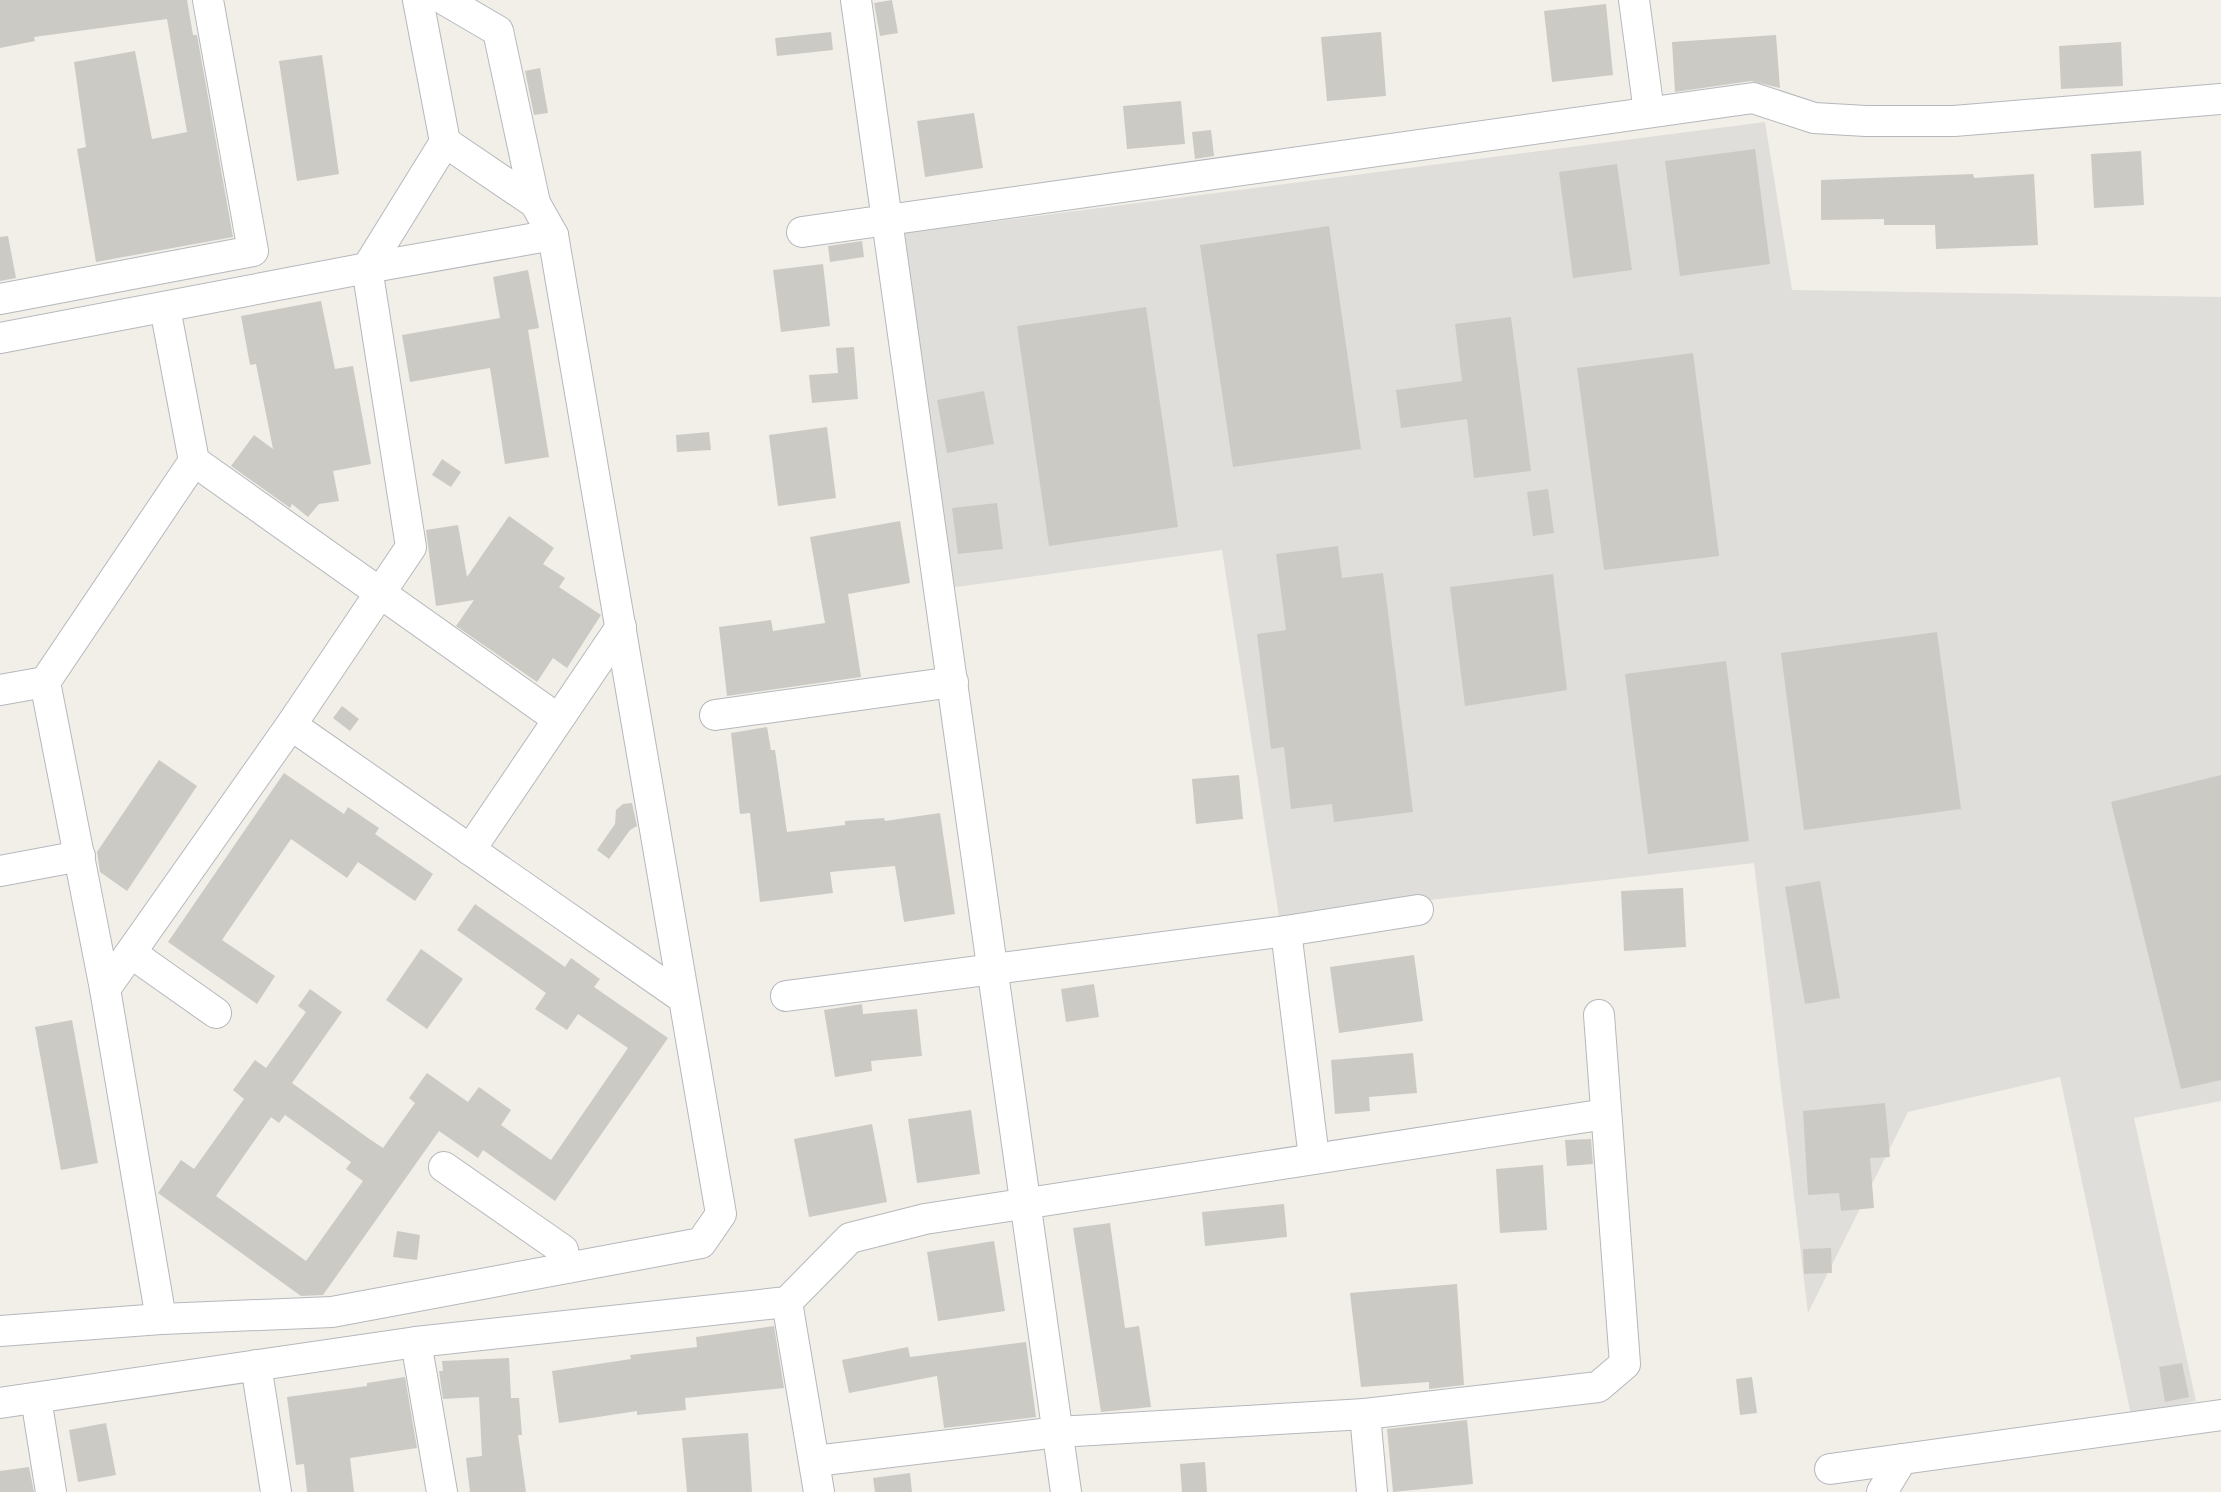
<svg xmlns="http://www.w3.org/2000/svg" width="2221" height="1492" font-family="'Asap Condensed',sans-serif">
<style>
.industrial{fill:#e0deda}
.building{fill:#cccac5;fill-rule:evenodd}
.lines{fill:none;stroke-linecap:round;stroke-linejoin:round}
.minor-casing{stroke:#b5b8bc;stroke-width:32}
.minor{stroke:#fff;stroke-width:30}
</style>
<rect width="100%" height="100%" fill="#f1efe8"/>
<path class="industrial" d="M1765 122 1792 290 2221 297V1101L2134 1118 2196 1401 2131 1415 2060 1077 1908 1112 1808 1313 1754 863 1279 917 1222 550 949 588 905 233Z"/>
<g class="building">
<path d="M0 0H187L193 35H197L233 237 96 262 77 149 86 147 74 62 135 51 152 139 187 132 167 19 34 37 35 41 0 48Z"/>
<path d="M892 0 898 33 880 36 874 3Z"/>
<path d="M1606 4 1613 75 1552 82 1544 11Z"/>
<path d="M831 32 833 50 777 56 775 38Z"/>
<path d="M1381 32 1386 96 1327 101 1321 37Z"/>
<path d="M1776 35 1780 88 1751 81 1675 92 1672 42Z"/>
<path d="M2121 42 2123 86 2061 89 2059 46Z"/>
<path d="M322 55 339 174 297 181 279 61Z"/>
<path d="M540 68 548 113 534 115 525 71Z"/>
<path d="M1181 101 1185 144 1127 149 1123 106Z"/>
<path d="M974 113 983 168 925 177 917 121Z"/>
<path d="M1211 130 1214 156 1195 159 1192 132Z"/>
<path d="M1755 149 1770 264 1680 276 1665 161Z"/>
<path d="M2141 151 2144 205 2094 208 2091 154Z"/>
<path d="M1617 164 1632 270 1573 278 1559 172Z"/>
<path d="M1973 174 1974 178 2034 174 2038 245 1936 249 1935 225H1884V219L1821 220V180Z"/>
<path d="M1329 226 1361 449 1233 467 1200 245Z"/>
<path d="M8 236 16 278 0 281V237Z"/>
<path d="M862 241 864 257 830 262 828 246Z"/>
<path d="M823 264 830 326 781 332 773 270Z"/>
<path d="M528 270 539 328 528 330 549 457 505 464 490 368 410 382 402 335 500 318 493 277Z"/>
<path d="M321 301 335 369 353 366 371 464 333 471 339 501 319 504 308 517 292 504 290 508 231 466 254 435 273 449 256 364 250 365 241 316Z"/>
<path d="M1146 307 1178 527 1049 546 1017 326Z"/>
<path d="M1511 317 1531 471 1474 478 1467 419 1401 428 1396 390 1462 381 1455 324Z"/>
<path d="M854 347 858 399 812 403 809 375 838 373 836 348Z"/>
<path d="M1693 353 1719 556 1604 570 1577 368Z"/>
<path d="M984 391 994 444 947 453 937 400Z"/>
<path d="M827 427 836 498 778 506 769 435Z"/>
<path d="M709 432 711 450 677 452 676 435Z"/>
<path d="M442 459 461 472 451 487 432 475Z"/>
<path d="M1548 489 1554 533 1533 536 1527 492Z"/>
<path d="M997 503 1003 549 958 554 952 508Z"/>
<path d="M509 516 554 548 543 564 565 578 559 587 601 615 567 668 553 658 537 682 456 626 474 600 436 606 426 530 458 525 467 577Z"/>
<path d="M900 521 910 583 848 594 861 677 727 696 719 627 771 620 773 631 825 623 810 537Z"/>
<path d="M1338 546 1342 578 1383 573 1413 812 1334 822 1332 804 1291 809 1284 747 1271 749 1257 634 1286 630 1276 554Z"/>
<path d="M1553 574 1567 690 1465 706 1450 587Z"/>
<path d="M1937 632 1961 809 1804 830 1781 653Z"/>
<path d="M1726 661 1749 841 1648 854 1625 674Z"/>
<path d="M342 706 359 719 350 731 333 718Z"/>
<path d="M767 727 771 750H775L787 832 845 825V821L884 818 885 821 940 813 955 914 904 922 895 866 830 872 833 893 760 902 750 813 740 814 731 733Z"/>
<path d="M159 760 197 786 127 891 100 872 97 852Z"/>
<path d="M284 773 344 814 348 807 379 828 375 834 433 874 415 901 358 862 347 878 291 839 222 940 275 976 257 1004 168 942Z"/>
<path d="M1239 775 1243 819 1196 824 1192 779Z"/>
<path d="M2221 775V1080L2181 1089 2111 802Z"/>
<path d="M632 803 637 826 630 830 609 859 597 850 615 824 616 810 623 804Z"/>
<path d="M1820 881 1840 998 1805 1004 1785 887Z"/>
<path d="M1683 888 1686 947 1624 951 1621 891Z"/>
<path d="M475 904 565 967 571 958 600 979 594 987 668 1038 555 1201 483 1150 478 1158 439 1131 323 1295 301 1296 158 1193 181 1160 194 1169 244 1099 233 1090 255 1060 266 1068 306 1012 298 1006 310 989 342 1012 292 1083 368 1138 383 1148 415 1103 409 1098 427 1073 468 1102 479 1087 511 1110 501 1125 551 1160 628 1048 578 1014 567 1030 535 1009 546 993 457 930ZM285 1115 351 1162 346 1169 363 1181 306 1261 216 1196 271 1117 279 1123Z"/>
<path d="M421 949 463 979 427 1029 386 1000Z"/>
<path d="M1414 955 1423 1021 1339 1033 1330 967Z"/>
<path d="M1094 984 1099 1017 1066 1022 1061 989Z"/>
<path d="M862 1004 863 1014 917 1009 922 1056 871 1061 872 1071 835 1077 824 1010Z"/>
<path d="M72 1020 98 1163 61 1170 35 1027Z"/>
<path d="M1413 1053 1417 1093 1369 1097 1370 1111 1335 1114 1331 1060Z"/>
<path d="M1885 1103 1890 1157 1870 1158 1874 1208 1841 1211 1839 1193 1808 1195 1803 1111Z"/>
<path d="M971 1110 980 1174 917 1183 908 1119Z"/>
<path d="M872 1124 887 1202 809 1217 794 1139Z"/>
<path d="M1591 1139 1593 1164 1567 1166 1565 1140Z"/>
<path d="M1543 1165 1547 1230 1500 1233 1496 1169Z"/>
<path d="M1284 1204 1287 1237 1205 1246 1202 1212Z"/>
<path d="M1110 1223 1125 1328 1139 1326 1151 1407 1101 1412 1073 1228Z"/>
<path d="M397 1231 420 1235 417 1260 393 1257Z"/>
<path d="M994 1241 1005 1311 938 1321 927 1252Z"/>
<path d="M1831 1248 1832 1273 1804 1274 1803 1249Z"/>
<path d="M1457 1284 1464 1385 1429 1389V1382L1361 1387 1350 1293Z"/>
<path d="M774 1326 784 1388 685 1398 686 1410 637 1415V1411L559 1423 552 1371 631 1359 630 1355 697 1347 696 1337Z"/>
<path d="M1026 1342 1036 1417 944 1428 937 1376 849 1393 842 1360 908 1347 910 1357Z"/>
<path d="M509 1358 511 1398H519L522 1435H518L526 1492H470L466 1458 482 1456 479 1397 443 1399 439 1371H443L442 1361Z"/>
<path d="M2182 1363 2189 1397 2165 1402 2159 1367Z"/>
<path d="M405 1377 417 1448 350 1458 354 1492H307L304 1464 296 1465 287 1397 367 1386V1383Z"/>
<path d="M1752 1377 1757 1413 1740 1415 1736 1379Z"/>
<path d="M1467 1420 1473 1484 1393 1492 1387 1429Z"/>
<path d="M106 1423 116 1475 78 1482 69 1430Z"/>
<path d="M748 1433 752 1492H687L682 1438Z"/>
<path d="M1205 1462 1207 1492H1182L1180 1464Z"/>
<path d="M29 1467 34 1492H0V1471Z"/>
<path d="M910 1473 912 1492H875L873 1478Z"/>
</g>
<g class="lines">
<g class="minor-casing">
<g id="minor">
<path d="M445 0 498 31 535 203"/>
<path d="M856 0 1066 1492"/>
<path d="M1634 0 1649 112"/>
<path d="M802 232 1753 98 1814 118 1866 121H1954L2221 99"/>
<path d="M0 299 253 251 208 0"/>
<path d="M165 308 194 461 558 719"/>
<path d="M0 338 367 268 553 235"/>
<path d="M0 690 45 682"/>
<path d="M715 715 953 682"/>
<path d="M291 725 683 998"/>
<path d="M470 850 621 627"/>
<path d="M0 871 80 856"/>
<path d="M1286 931 1314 1158"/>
<path d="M131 953 216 1013"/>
<path d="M105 989 291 725 411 547 367 268 445 142 418 0"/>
<path d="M786 996 1286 931 1418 910"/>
<path d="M444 1167 563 1250 567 1268"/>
<path d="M787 1302 819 1492"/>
<path d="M161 1319 105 989 45 682 194 461"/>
<path d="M0 1331 161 1319 332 1312 701 1243 721 1214 553 235 535 203 445 142"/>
<path d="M416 1342 442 1492"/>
<path d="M256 1365 276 1492"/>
<path d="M36 1398 51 1492"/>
<path d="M0 1403 416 1342 787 1302 850 1238 925 1219 1606 1114"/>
<path d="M1365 1414 1372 1492"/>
<path d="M815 1461 1058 1432 1365 1414 1598 1387 1625 1364 1599 1015"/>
<path d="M1830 1469 2221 1415"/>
<path d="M1882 1492 1902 1459"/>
</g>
</g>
<use href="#minor" class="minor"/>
</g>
</svg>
